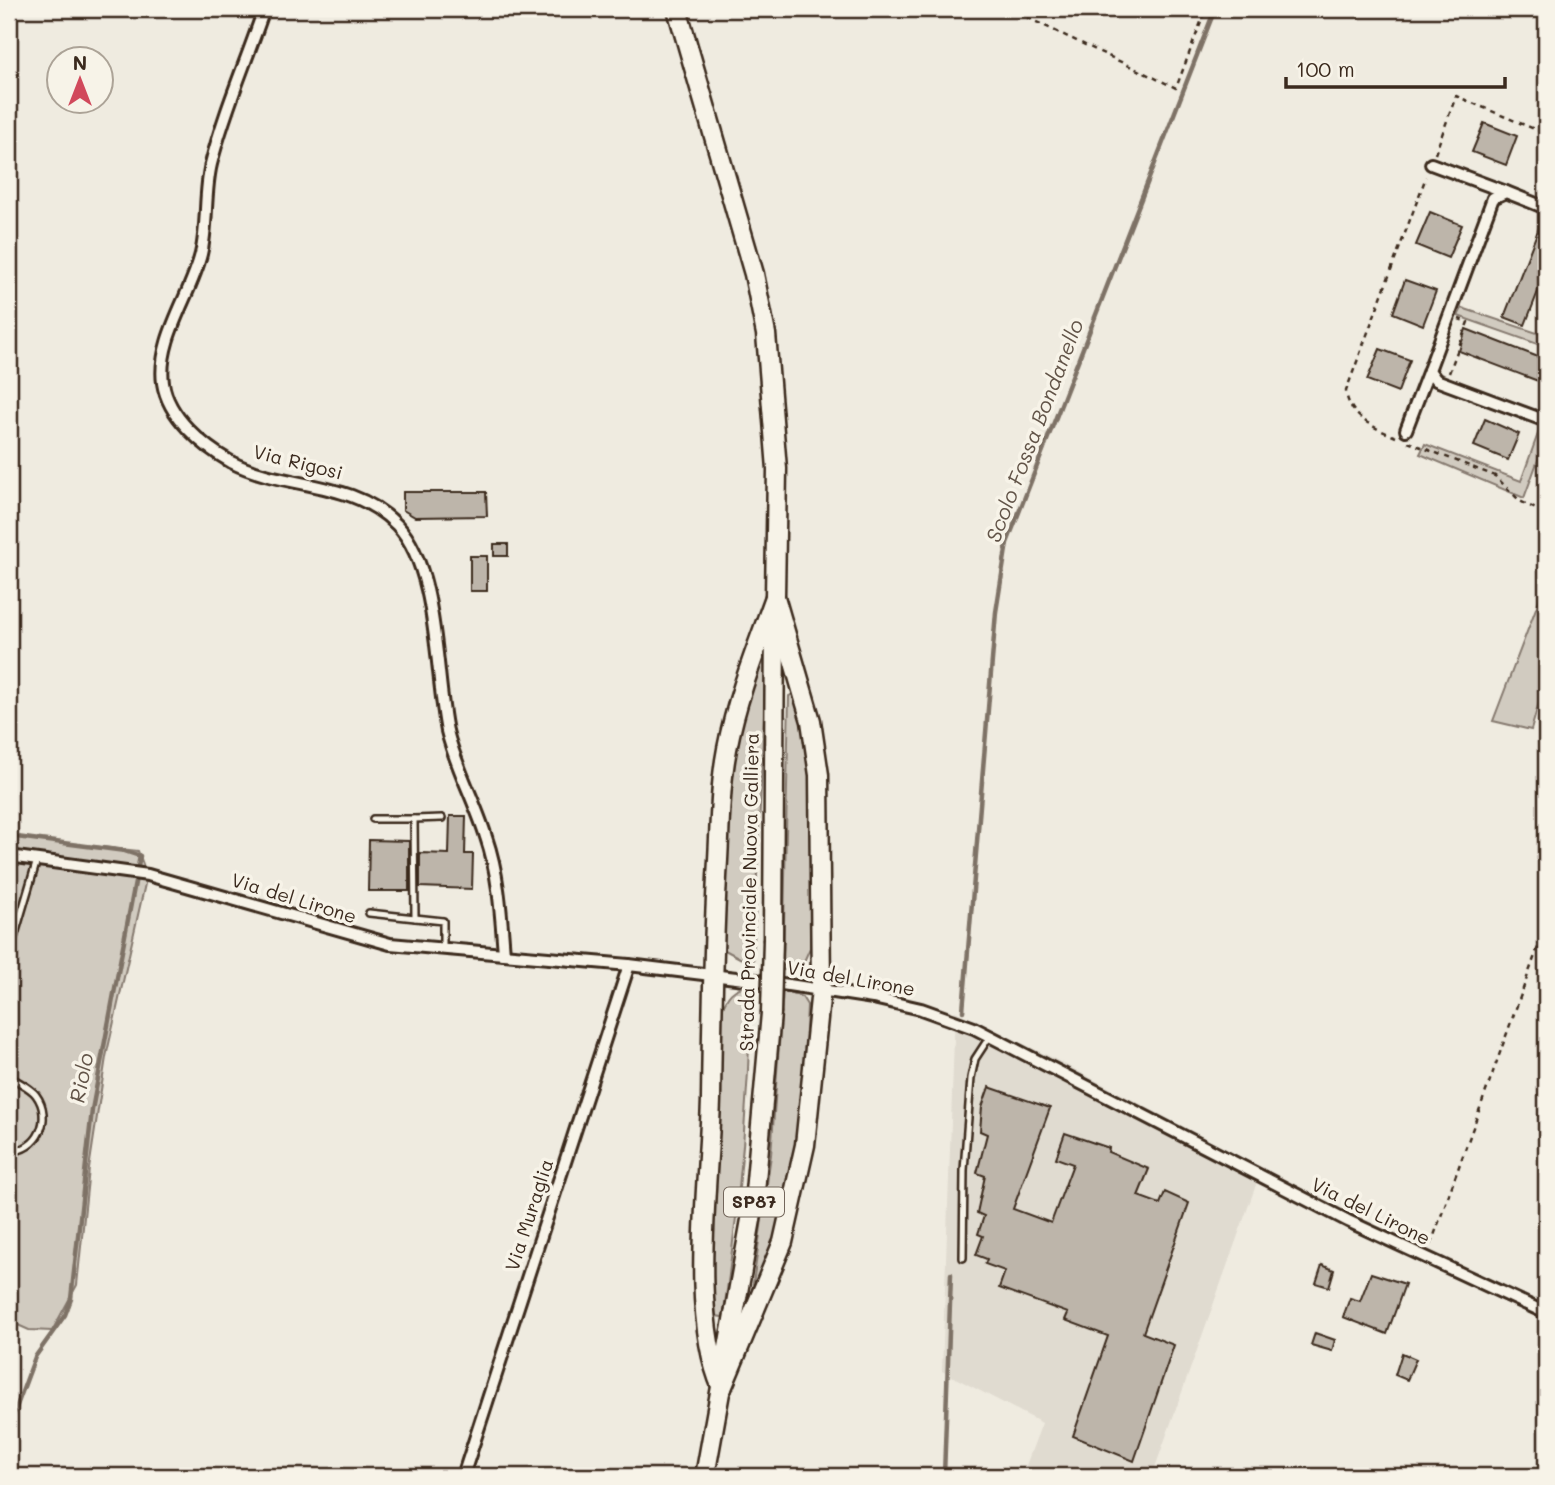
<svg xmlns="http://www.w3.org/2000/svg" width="1555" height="1485" font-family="Mali,sans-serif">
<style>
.built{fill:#e0dbd0}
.green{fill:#d1cbc0;stroke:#867a6f;stroke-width:2}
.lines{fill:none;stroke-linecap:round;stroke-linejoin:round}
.stream{stroke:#7e7266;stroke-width:4.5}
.building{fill:#bdb5aa;stroke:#3b2a1e;stroke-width:2}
.service-casing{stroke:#3b2a1e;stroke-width:10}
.minor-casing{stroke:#3b2a1e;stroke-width:16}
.primary-casing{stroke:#3b2a1e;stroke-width:23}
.path{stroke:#3b2a1e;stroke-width:2.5;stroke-dasharray:5 5;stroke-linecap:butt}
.service{stroke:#f7f3e8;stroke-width:5}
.minor{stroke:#f7f3e8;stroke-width:10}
.primary{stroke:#f7f3e8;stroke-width:18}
.primary-bridge-casing{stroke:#3b2a1e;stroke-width:23;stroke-linecap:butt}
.primary-bridge{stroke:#f7f3e8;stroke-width:18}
.labels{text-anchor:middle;stroke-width:7;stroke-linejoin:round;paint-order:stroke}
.shield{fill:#f7f3e8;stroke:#73665b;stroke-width:2}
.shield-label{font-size:18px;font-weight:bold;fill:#3b2a1e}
.street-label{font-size:19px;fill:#3b2a1e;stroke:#f7f3e8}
.water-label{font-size:21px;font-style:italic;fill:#625448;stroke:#f7f3e8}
</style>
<rect width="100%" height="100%" fill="#efebe0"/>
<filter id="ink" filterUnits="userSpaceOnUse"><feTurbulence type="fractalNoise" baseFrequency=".0143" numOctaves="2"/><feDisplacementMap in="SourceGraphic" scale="14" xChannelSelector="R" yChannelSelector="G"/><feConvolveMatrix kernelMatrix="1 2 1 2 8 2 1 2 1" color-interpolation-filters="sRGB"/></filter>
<g filter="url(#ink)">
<path class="built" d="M955 1011 1053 1058 1262 1168 1152 1476H1022L1042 1423 942 1371Z"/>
<g class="green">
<path d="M1462 308 1540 334 1546 317V347L1458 316Z"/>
<path d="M1540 428 1546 429V438L1524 498 1420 454 1425 444 1521 481Z"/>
<path d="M1546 582V678L1531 730 1493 721Z"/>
<path d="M767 647 753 965 723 949 722 937 734 744 763 648Z"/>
<path d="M793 694 798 696C818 774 813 852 810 932V948L801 968 783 970 789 696Z"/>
<path d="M9 837 138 851 147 875 106 1057 89 1169 77 1285 52 1331 29 1330 9 1321Z"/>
<path d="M751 985C749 1098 740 1205 723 1317L716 1316 712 1281 721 1013C726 996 733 987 751 985Z"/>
<path d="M783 990 802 997 807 1005 803 1101 789 1204 751 1298 771 1155Z"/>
</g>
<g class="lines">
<g class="stream">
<path d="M9 836 125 851 140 856 92 1110 71 1299 65 1315 35 1357 9 1427"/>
<path d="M963 1011 996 612 1007 543 1215 9"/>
<path d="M944 1476 951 1274"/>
</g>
</g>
<g class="building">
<path d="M1484 123 1517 136 1506 165 1472 152Z"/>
<path d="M1430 212 1462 225 1448 258 1416 245Z"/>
<path d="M1544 215 1546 271 1525 325 1504 317Z"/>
<path d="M1405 280 1436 291 1423 325 1393 313Z"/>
<path d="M1466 329 1546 360V384L1459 351Z"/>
<path d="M1380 349 1410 360 1398 392 1367 380Z"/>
<path d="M1485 419 1519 434 1508 460 1474 446Z"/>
<path d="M403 492H486L487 516 415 517 403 510Z"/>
<rect x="494" y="544" width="14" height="12"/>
<rect x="470" y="556" width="17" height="35"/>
<path d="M450 816H466L465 854H473L472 889 420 887V853L449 854Z"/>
<path d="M369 840 409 841V891H368Z"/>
<path d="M989 1087 1050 1108 1013 1209 1051 1223 1073 1164 1056 1158 1065 1133 1109 1148 1108 1152 1149 1169 1138 1196 1160 1204 1165 1192 1189 1203 1143 1333 1174 1345 1134 1461 1073 1436 1108 1336 1065 1320 1068 1313 999 1288 1005 1271 985 1264 987 1259 976 1255 983 1236 978 1234 984 1216 977 1213 985 1176 977 1173 987 1134 980 1131 982 1107Z"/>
<path d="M1322 1265 1334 1270 1329 1287 1316 1283Z"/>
<path d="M1371 1273 1405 1284 1387 1334 1343 1317 1350 1298 1360 1301Z"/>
<path d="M1315 1333 1335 1340 1332 1351 1311 1345Z"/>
<path d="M1402 1353 1416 1359 1407 1380 1395 1375Z"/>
</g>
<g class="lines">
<g class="service-casing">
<g id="service">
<path d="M373 819H414L415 918"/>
<path d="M414 819 442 818"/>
<path d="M369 913 443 921V950"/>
<path d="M9 955 37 860"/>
<path d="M9 1076C17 1082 30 1087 36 1095 53 1118 38 1152 9 1151"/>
<path d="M963 1258 964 1170 971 1078 975 1059 990 1036"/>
</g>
</g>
<g class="minor-casing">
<g id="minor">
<path d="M264 9C247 60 224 111 211 164 204 193 208 225 201 254 191 295 157 339 163 383 168 417 203 446 231 462 285 490 352 478 397 525 439 569 435 674 447 731 456 768 475 801 486 837 499 875 501 914 504 954"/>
<path d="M1431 164 1506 192"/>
<path d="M1546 208 1506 192 1493 198 1429 370 1436 380 1546 421"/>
<path d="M1406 430 1429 370"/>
<path d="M9 856 148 875 390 944 629 965 769 982 873 998 921 1009 974 1028 1348 1221 1546 1313"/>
<path d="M463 1476 629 965"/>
</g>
</g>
<g class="primary-casing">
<g id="primary">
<path d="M677 9 754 274 766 334 777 469 775 597 811 721 819 775 821 989 805 1145 783 1242 722 1388"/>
<path d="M773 939 775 618"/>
<path d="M722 1388C689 1314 709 1181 711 1099 712 1019 713 940 718 860 720 823 720 785 727 749 737 696 757 647 775 597"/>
<path d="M705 1476 754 1203 771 1013"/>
</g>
</g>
<g class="path">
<path d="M1009 9 1176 88 1206 9"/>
<path d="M1435 154 1456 96 1546 134"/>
<path d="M1449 373 1468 322 1459 319"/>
<path d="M1396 437C1374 428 1348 416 1346 391L1426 177"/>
<path d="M1408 442 1495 476 1520 501 1546 514"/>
<path d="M1431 1244 1546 925"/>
</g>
<use href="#service" class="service"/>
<use href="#minor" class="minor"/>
<use href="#primary" class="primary"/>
<g class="primary-bridge-casing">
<path id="primary-bridge" d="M771 1013 773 939"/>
</g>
<use href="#primary-bridge" class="primary-bridge"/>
</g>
</g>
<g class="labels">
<rect class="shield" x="724" y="1187.5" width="60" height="29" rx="5"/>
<g class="shield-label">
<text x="754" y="1208">SP87</text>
</g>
<g class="street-label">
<text transform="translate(298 462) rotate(14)" y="7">Via Rigosi</text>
<text transform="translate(749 892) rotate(-89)" y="7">Strada Provinciale Nuova Galliera</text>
<text transform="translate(294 898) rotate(17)" y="7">Via del Lirone</text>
<text transform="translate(851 978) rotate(10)" y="7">Via del Lirone</text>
<text transform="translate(1371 1211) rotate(26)" y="7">Via del Lirone</text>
<text transform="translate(529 1215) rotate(-72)" y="7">Via Muraglia</text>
</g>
<g class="water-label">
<text transform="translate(1035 431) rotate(-69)" y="7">Scolo Fossa Bondanello</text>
<text transform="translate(82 1078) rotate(-79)" y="7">Riolo</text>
</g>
</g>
<rect width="1555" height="1485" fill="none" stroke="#f7f3e8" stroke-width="35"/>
<rect x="18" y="18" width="1520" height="1450" fill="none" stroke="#3b2a1e" stroke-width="2.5" filter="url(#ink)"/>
<g transform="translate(80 80)"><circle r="33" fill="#f7f3e8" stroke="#aca397" stroke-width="2"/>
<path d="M0-5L12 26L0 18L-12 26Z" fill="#d1495b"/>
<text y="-10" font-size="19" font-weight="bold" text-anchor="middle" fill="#3b2a1e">N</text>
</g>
<path d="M1286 77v10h219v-10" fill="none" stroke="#3b2a1e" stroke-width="3.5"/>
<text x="1296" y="77" font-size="21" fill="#3b2a1e" stroke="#f7f3e8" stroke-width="5" paint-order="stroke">100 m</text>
</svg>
